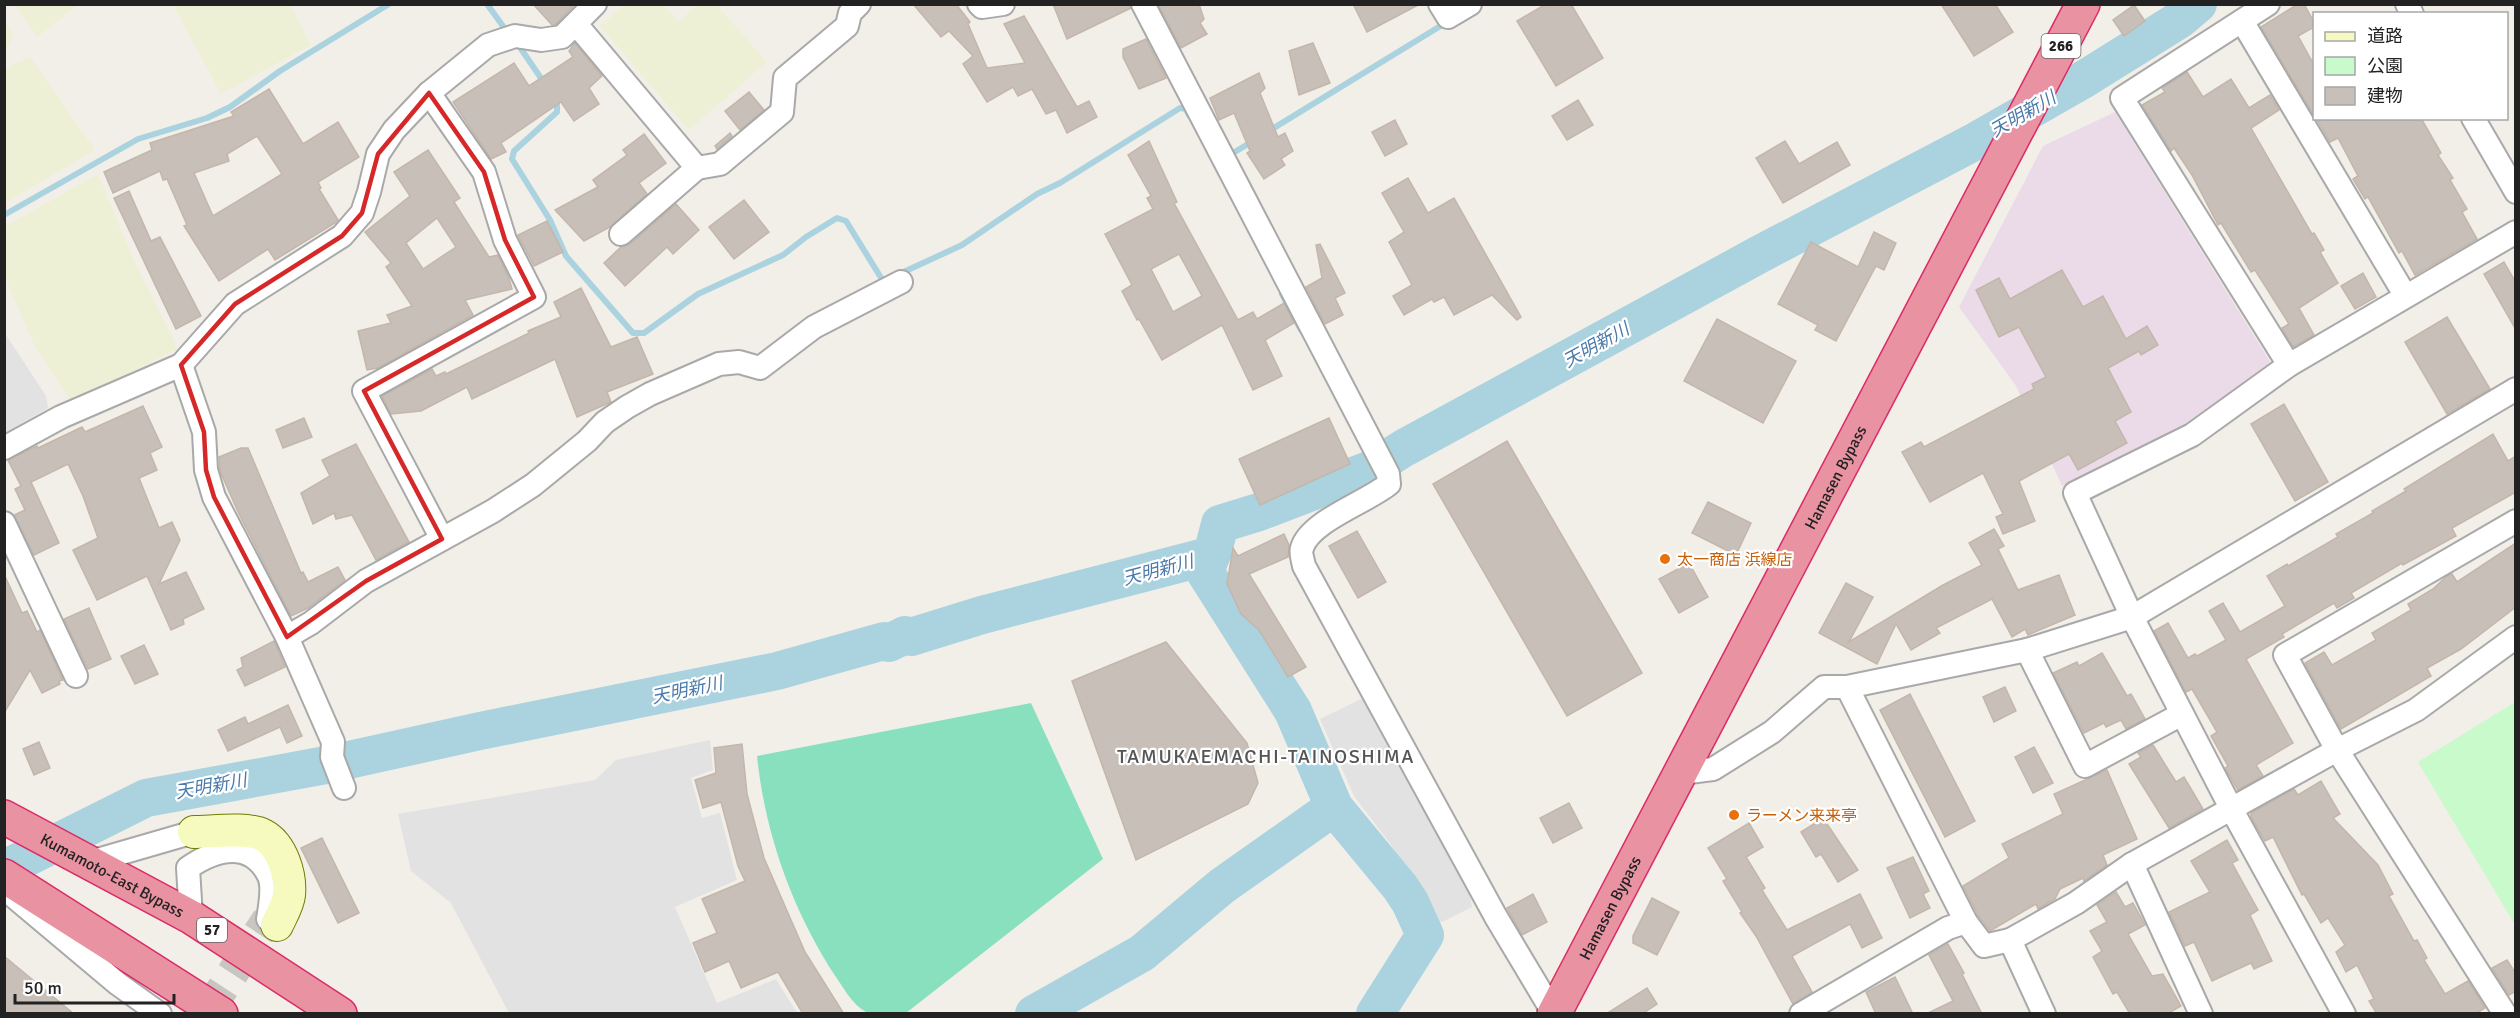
<svg xmlns="http://www.w3.org/2000/svg" width="2520" height="1018" font-family="Signika,'Noto Sans JP',sans-serif">
<style>
.industrial{fill:#ebdbe8}
.farmland{fill:#eef0d5}
.park{fill:#c8facc}
.pitch{fill:#88e0be}
.parking{fill:#e2e2e2}
.lines{fill:none;stroke-linecap:round;stroke-linejoin:round}
.stream{stroke:#aad3df;stroke-width:6}
.river{stroke:#aad3df;stroke-width:38}
.building{fill:#c7bfb8;stroke:#c4b6ab;stroke-width:1.5;fill-rule:evenodd}
.secondary-tunnel{stroke:#c8c6c1;stroke-width:32;stroke-dasharray:32 16;stroke-linecap:butt}
.street-casing{stroke:#a9a9a9;stroke-width:26}
.secondary-casing{stroke:#707d05;stroke-width:34}
.highway-casing{stroke:#dc2a67;stroke-width:36}
.street{stroke:#fff;stroke-width:22}
.secondary{stroke:#f7fabf;stroke-width:32}
.highway{stroke:#e892a2;stroke-width:33}
.marked{fill:none;stroke:#d62828;stroke-width:4.5;stroke-linejoin:round}
.food-dot{fill:#e8710a;stroke:#fff;stroke-width:2}
.labels{text-anchor:middle;stroke-width:4.5;stroke-linejoin:round;paint-order:stroke}
.shield{fill:#fff;stroke:#646464;stroke-width:1.5}
.shield-label{font-size:15px;font-weight:bold;fill:#222}
.street-label{font-size:16px;fill:#222;stroke:#fff}
.food-label{font-size:16px;fill:#c56008;stroke:#fff;text-anchor:start}
.water-label{font-size:18px;font-style:italic;fill:#4a7aab;stroke:#fff}
.quarter-label{font-size:20px;letter-spacing:1.5px;fill:#555;stroke:#fff}
</style>
<rect width="100%" height="100%" fill="#f2efe9"/>
<path class="industrial" d="M2115 112 2271 363 2183 430 2062 486 2016 386 1959 307 2043 146Z"/>
<g class="farmland">
<path d="M14 5H78L37 37Z"/>
<path d="M173 5H290L311 45 221 94Z"/>
<path d="M624 5H663L678 21 698 5H717L767 62 689 130 600 26Z"/>
<path d="M5 20 13 36 5 51H4Z"/>
<path d="M30 57 95 150 5 203V68Z"/>
<path d="M98 174 134 261 178 349 71 401 35 347 9 287 5 274 4 227Z"/>
</g>
<path class="park" d="M2515 702V925L2418 762Z"/>
<path class="pitch" d="M1031 703 1103 859 906 1013C895 1014 875 1017 866 1012 852 1004 845 990 836 977 793 912 765 834 757 756Z"/>
<g class="parking">
<path d="M4 332 46 396 48 408 5 433Z"/>
<path d="M1363 698 1469 889 1472 907 1442 922 1431 919 1392 846 1354 796 1320 719Z"/>
<path d="M710 740 713 770 691 778 702 818 720 813 737 880 675 907 717 1003 776 979 797 1013H509L451 903 411 871 398 814 595 780 616 760Z"/>
</g>
<g class="lines">
<g class="stream">
<path d="M487 4 508 33"/>
<path d="M517 43 545 84"/>
<path d="M554 97 557 102V112L514 151 512 159 550 220 566 256 633 333H644L698 294 783 255 806 237 837 218 846 221 883 281 888 279"/>
<path d="M1269 131 1447 22"/>
<path d="M1228 156 1253 141"/>
<path d="M4 215 138 139 207 118 230 107 280 71 389 4"/>
<path d="M897 275 962 245 1037 194 1060 183 1180 108 1186 109 1189 115"/>
<path d="M1282 294 1301 330"/>
<path d="M1365 450 1369 470"/>
</g>
<g class="river">
<path d="M1213 551 1205 572 1293 711 1334 807 1400 887 1410 902 1425 935 1375 1014"/>
<path d="M4 869 146 798 326 765 480 731 777 671 884 641 889 643 905 635 911 637 982 615 1205 557 1213 551 1220 524 1259 512 1369 470 1404 448 1760 254 1976 141 2086 78 2179 20 2198 4"/>
<path d="M1034 1014 1142 953 1222 886 1334 807"/>
</g>
</g>
<g class="building">
<path d="M533 4H575L556 24 552 25Z"/>
<path d="M913 4H956L970 22 968 24 987 68 1025 63 1004 24 1024 16 1077 107 1089 101 1097 117 1067 133 1056 110 1046 114 1032 89 1018 96 1013 87 987 102 963 64 973 56 949 31 941 37Z"/>
<path d="M1053 4H1130L1131 8 1067 39Z"/>
<path d="M1158 4H1199L1204 19 1200 23 1207 34 1181 48Z"/>
<path d="M1353 4H1420L1367 32Z"/>
<path d="M1546 4H1571L1603 58 1556 86 1517 21Z"/>
<path d="M1941 4H1995L2013 32 1974 56Z"/>
<path d="M2298 4H2304L2314 22V27L2298 36 2314 65V116L2261 27Z"/>
<path d="M2134 5 2145 21 2124 36 2113 20Z"/>
<path d="M1146 39 1166 78 1139 89 1123 57V49Z"/>
<path d="M575 43 602 76 589 88 599 104 574 121 561 102 501 143 506 152 491 159 453 102 514 63 529 86 573 57 569 51Z"/>
<path d="M1313 43 1330 83 1299 95 1289 51Z"/>
<path d="M2187 72 2203 97 2231 79 2249 108 2270 95 2279 110 2251 128 2312 234 2314 233 2324 250 2320 252 2338 283 2299 308 2314 335 2293 347 2282 328 2289 324 2255 270 2251 272 2221 223 2218 225 2192 175 2174 148 2171 151 2142 105 2165 92 2162 88Z"/>
<path d="M1259 73 1265 88 1260 93 1278 137 1285 133 1293 151 1281 159 1285 165 1264 179 1247 153 1250 151 1234 113 1219 120 1210 98Z"/>
<path d="M269 89 303 144 338 122 359 157 318 182 321 188 319 189 338 220 335 223 275 260 268 249 219 281 184 226 187 225 167 179 163 180 160 171 113 193 104 172 152 150 150 143 234 116 231 112ZM257 136 282 174 213 216 194 173 229 161 227 154Z"/>
<path d="M749 92 764 110 740 130 725 111Z"/>
<path d="M1578 100 1593 125 1567 140 1552 116Z"/>
<path d="M2316 118H2421L2441 153 2438 155 2453 178 2450 180 2467 209 2462 212 2477 239 2415 275 2402 251 2399 253 2368 197 2365 199 2353 179 2358 176 2338 138 2330 142Z"/>
<path d="M1395 120 1407 144 1385 156 1372 132Z"/>
<path d="M730 133 732 136 717 149 715 146Z"/>
<path d="M644 134 666 163 639 183 647 194 610 227 584 241 555 210 598 187 593 180 627 155 623 150Z"/>
<path d="M1149 141 1177 202 1174 203 1238 320 1253 312 1257 319 1284 303 1294 323 1265 340 1282 376 1253 390 1222 325 1162 360 1139 319 1137 320 1122 291 1132 285 1105 234 1153 209 1147 198 1151 196 1128 155ZM1179 254 1202 296 1173 312 1151 269Z"/>
<path d="M1785 141 1799 164 1837 142 1850 165 1783 203 1756 158Z"/>
<path d="M428 150 460 198 454 202 489 257 498 255 509 278 512 289 465 300 473 315 378 368 367 370 358 331 391 323 387 315 412 306 386 267 391 263 365 232 410 196 394 172ZM437 218 456 247 423 269 406 243Z"/>
<path d="M1408 178 1428 213 1454 198 1521 317 1517 320 1492 295 1454 315 1444 297 1434 302 1432 299 1404 315 1393 296 1412 285 1389 242 1404 232 1382 193Z"/>
<path d="M129 191 151 241 160 237 201 316 176 329 114 198Z"/>
<path d="M744 200 769 232 734 259 709 227Z"/>
<path d="M676 204 699 230 673 254 667 247 625 286 604 263 621 247 630 244Z"/>
<path d="M547 221 563 252 534 266 518 235Z"/>
<path d="M1874 232 1896 243 1884 270 1876 266 1836 341 1815 330 1818 325 1778 304 1811 242 1858 267Z"/>
<path d="M1320 244 1345 293 1335 298 1343 315 1325 324 1306 287 1322 278 1316 245Z"/>
<path d="M2504 262 2516 283V330L2484 274Z"/>
<path d="M2062 270 2083 307 2103 296 2126 339 2147 326 2158 345 2141 355 2139 351 2108 368 2131 412 2115 421 2127 443 2078 470 2069 454 2019 481 2035 521 2003 534 1996 517 2003 514 1983 473 1930 502 1902 452 1921 442 1924 447 2034 389 2032 384 2046 377 2019 327 1999 337 1976 290 1999 278 2010 299Z"/>
<path d="M2363 273 2376 297 2355 309 2341 286Z"/>
<path d="M581 288 611 347 637 337 653 374 607 392 611 402 577 417 555 359 472 399 467 387 421 411 391 414 382 396 432 369 436 376 445 372 446 374 529 333 528 331 561 317 554 302Z"/>
<path d="M2447 317 2490 389 2447 414 2405 342Z"/>
<path d="M1717 319 1796 361 1763 423 1684 381Z"/>
<path d="M2284 404 2328 482 2295 501 2251 424Z"/>
<path d="M143 406 162 447 150 453 157 470 139 478 159 528 172 522 180 540 159 584 186 572 204 609 183 619 184 624 171 630 147 576 97 600 73 550 98 538 83 496 68 464 31 482 59 543 34 555 14 515 25 510 15 489 21 486 8 460 37 446 38 448 82 427 85 432Z"/>
<path d="M304 418 312 437 283 448 276 430Z"/>
<path d="M1329 418 1350 464 1260 505 1239 459Z"/>
<path d="M2493 434 2508 461 2516 456V492L2452 528 2456 536 2403 565 2402 563 2351 593 2354 598 2337 608 2334 603 2282 634 2284 637 2246 659 2293 743 2256 765 2263 776 2238 790 2225 768 2228 766 2211 736 2217 732 2192 689 2186 692 2154 631 2168 623 2188 658 2195 654 2197 656 2226 640 2209 611 2223 603 2240 632 2285 606 2267 576 2287 564 2288 566 2338 537 2336 534 2373 513 2372 511 2406 491 2404 489Z"/>
<path d="M1507 441 1642 673 1567 716 1433 484Z"/>
<path d="M356 444 409 542 376 560 352 515 336 519 334 513 313 524 301 493 330 476 322 460Z"/>
<path d="M241 448H248L301 573 303 572 308 582 338 567 345 580 308 608 291 616 239 514 220 471 219 457Z"/>
<path d="M1708 502 1751 523 1736 555 1692 533Z"/>
<path d="M1994 529 2004 546 1998 549 2018 590 2059 575 2075 615 2028 635 2025 629 2012 637 1992 599 1936 628 1940 633 1911 650 1896 624 1877 664 1819 633 1846 583 1873 597 1849 642 1943 585 1982 565 1969 543Z"/>
<path d="M1357 531 1386 582 1358 598 1329 546Z"/>
<path d="M1284 534 1289 545 1288 557 1249 574 1306 667 1288 677 1259 630 1241 614 1227 584 1233 548 1238 556Z"/>
<path d="M2516 543V607L2461 649 2427 668 2431 676 2341 729 2305 663 2324 652 2332 665 2376 640 2372 633 2411 610 2408 604 2433 589 2447 576 2452 574 2457 582Z"/>
<path d="M1689 563 1708 597 1679 613 1659 579Z"/>
<path d="M4 574 22 613 27 611 37 632 40 630 63 680 59 681 60 684 42 693 30 670 4 713Z"/>
<path d="M89 608 111 659 88 669 64 619Z"/>
<path d="M274 641 285 667 245 686 237 670 243 667 241 658Z"/>
<path d="M1166 642 1247 743 1258 783 1248 804 1136 860 1072 681Z"/>
<path d="M144 645 158 674 135 684 121 656Z"/>
<path d="M2102 653 2127 696 2131 694 2145 719 2126 729 2121 720 2106 727 2104 723 2084 733 2053 673 2077 662 2079 666Z"/>
<path d="M2005 687 2016 711 1994 722 1983 697Z"/>
<path d="M1910 694 1975 821 1945 837 1880 710Z"/>
<path d="M288 705 302 736 287 743 280 727 228 751 218 730 245 717 248 724Z"/>
<path d="M39 742 50 768 34 775 23 749Z"/>
<path d="M742 744 747 794 764 858 805 952 844 1014H803L778 972 741 988 729 961 705 972 693 943 717 933 702 899 745 881 738 866 721 802 703 808 695 780 716 773 714 748Z"/>
<path d="M2153 745 2176 782 2184 777 2203 809 2169 828 2129 764 2141 757 2138 753Z"/>
<path d="M2034 747 2053 783 2033 793 2015 757Z"/>
<path d="M2107 770 2137 839 2103 855 2107 865 2084 881 2083 878 2060 889 2055 899 2038 909 2036 904 1990 931 1978 915 1963 886 2009 858 2002 844 2063 814 2054 794Z"/>
<path d="M2321 781 2340 814 2333 818 2378 865 2393 894 2389 896 2414 941 2417 940 2427 958 2424 960 2445 994 2468 981 2485 1008 2475 1014H2377L2369 1001 2374 999 2357 965 2346 972 2336 952 2345 945 2328 918 2321 923 2304 894 2302 895 2273 837 2265 841 2251 817V813L2294 789 2298 795Z"/>
<path d="M1569 803 1582 828 1553 843 1540 818Z"/>
<path d="M1823 818 1858 870 1838 882 1821 854 1816 857 1801 832Z"/>
<path d="M1749 823 1763 847 1746 857 1765 888 1762 890 1787 930 1860 894 1882 938 1862 948 1850 924 1792 956 1812 992 1793 1004 1756 936 1740 913 1742 912 1723 881 1727 879 1708 848Z"/>
<path d="M322 838 359 913 338 923 301 848Z"/>
<path d="M2227 840 2238 860 2232 863 2258 910 2250 915 2272 961 2254 969 2251 963 2212 981 2194 942 2185 946 2169 912 2210 892 2191 861Z"/>
<path d="M1913 857 1929 891 1923 894 1930 908 1910 918 1887 868Z"/>
<path d="M2116 892 2125 907 2133 903 2145 925 2128 934 2152 976 2163 974 2181 1006 2167 1014H2130L2117 992 2113 994 2093 957 2102 951 2090 931 2107 922 2097 905Z"/>
<path d="M1533 894 1547 922 1522 935 1507 908Z"/>
<path d="M1652 898 1679 912 1657 955 1633 943V936Z"/>
<path d="M1948 944 1964 973 1962 974 1982 1014H1926L1953 1001 1929 955Z"/>
<path d="M4 956 74 1014H4Z"/>
<path d="M2507 960 2516 974V991L2509 995 2492 968Z"/>
<path d="M1895 977 1913 1014H1876L1866 992Z"/>
<path d="M1647 988 1657 1004 1642 1014H1606Z"/>
</g>
<g class="lines">
<path class="secondary-tunnel" d="M206 1014 268 919"/>
<g class="street-casing">
<g id="street">
<path d="M979 4 982 7 1003 4"/>
<path d="M1143 4 1388 474 1389 484C1367 502 1310 521 1302 548 1300 553 1303 560 1304 566L1496 917 1554 1014"/>
<path d="M1440 4 1448 17 1470 4"/>
<path d="M2268 4 2122 98 2289 365"/>
<path d="M2407 4 2412 14"/>
<path d="M2242 21 2405 295"/>
<path d="M576 24 697 168 621 234"/>
<path d="M429 93 484 172 505 240 534 297 364 391 442 539"/>
<path d="M2473 118 2516 192"/>
<path d="M697 168 720 164 782 112 785 78 847 26 850 13 859 4"/>
<path d="M181 365 204 432 206 470 214 497 287 637 333 742 332 757 344 788"/>
<path d="M4 448 61 417 181 365 235 304 342 236 362 213 369 192 378 154 394 130 429 93 488 45 515 36 541 40 562 37 595 4"/>
<path d="M4 523 76 676"/>
<path d="M287 637 311 623 366 581 493 511 533 485 587 441 605 422 627 407 650 394 719 364 739 362 760 368 814 327 901 282"/>
<path d="M2027 650 2085 766 2182 714"/>
<path d="M1847 687 1966 922"/>
<path d="M1681 773 1713 769 1772 732 1824 687H1847L2027 650 2132 617 2516 389"/>
<path d="M87 863 194 832"/>
<path d="M2132 864 2201 1014"/>
<path d="M12 895 118 984 160 1014"/>
<path d="M191 917 188 868C215 849 251 839 269 876 274 887 270 907 268 919"/>
<path d="M2010 940 2044 1014"/>
<path d="M1801 1014 1948 928 1966 922 1984 946 2010 940 2076 903 2132 864 2337 750 2416 710 2516 637"/>
<path d="M2344 1014 2232 810 2132 617 2075 493 2192 435 2289 365 2516 232"/>
<path d="M2505 1014 2337 750 2285 655 2516 521"/>
</g>
</g>
<g class="secondary-casing">
<path id="secondary" d="M194 832C211 832 248 827 263 835 282 845 291 875 289 895 288 905 281 916 277 925"/>
</g>
<g class="highway-casing">
<g id="highway">
<path id="s1" d="M4 817 191 917 340 1014"/>
<path d="M4 876 221 1014"/>
<path id="s2" d="M1554 1014 2083 4"/>
</g>
</g>
<use href="#street" class="street"/>
<use href="#secondary" class="secondary"/>
<use href="#highway" class="highway"/>
</g>
<path class="marked" d="M429 93 484 172 505 240 534 297 364 391 442 539 366 581 287 637 214 497 206 470 204 432 181 365 235 304 342 236 362 213 378 154Z"/>
<g class="food-dot">
<circle cx="1665" cy="559" r="6"/>
<circle cx="1734" cy="815" r="6"/>
</g>
<g class="labels">
<g class="shield">
<rect x="2041.5" y="34" width="39" height="24" rx="4.5"/>
<rect x="197" y="918" width="30" height="24" rx="4.5"/>
</g>
<g class="shield-label">
<text x="2061" y="51">266</text>
<text x="212" y="935">57</text>
</g>
<g class="street-label">
<text dy="6" stroke="none"><textPath href="#s2" startOffset="606">Hamasen Bypass</textPath></text>
<text dy="6" stroke="none"><textPath href="#s1" startOffset="123">Kumamoto-East Bypass</textPath></text>
<text dy="6" stroke="none"><textPath href="#s2" startOffset="120">Hamasen Bypass</textPath></text>
</g>
<g class="food-label">
<text x="1677" y="565">太一商店 浜線店</text>
<text x="1746" y="821">ラーメン来来亭</text>
</g>
<g class="water-label">
<text transform="translate(2023 114) rotate(-30)" y="6">天明新川</text>
<text transform="translate(1596 345) rotate(-29)" y="6">天明新川</text>
<text transform="translate(1158 570) rotate(-15)" y="6">天明新川</text>
<text transform="translate(687 690) rotate(-12)" y="6">天明新川</text>
<text transform="translate(211 786) rotate(-10)" y="6">天明新川</text>
</g>
<g class="quarter-label">
<text x="1266" y="763">TAMUKAEMACHI-TAINOSHIMA</text>
</g>
</g>
<rect width="2520" height="1018" fill="none" stroke="#222222" stroke-width="12"/>
<rect x="2313" y="12" width="195" height="108" fill="#ffffff" stroke="#a7a7a7" stroke-width="1.5"/>
<rect x="2325" y="32" width="30" height="9" fill="#f7fabf" stroke="#a7a7a7" stroke-width="1.5"/>
<text x="2367" y="42" font-size="18" fill="#222222">道路</text>
<rect x="2325" y="57" width="30" height="18" fill="#c8facc" stroke="#a7a7a7" stroke-width="1.5"/>
<text x="2367" y="72" font-size="18" fill="#222222">公園</text>
<rect x="2325" y="87" width="30" height="18" fill="#c7bfb8" stroke="#a7a7a7" stroke-width="1.5"/>
<text x="2367" y="102" font-size="18" fill="#222222">建物</text>
<path d="M15 994v9h159v-9" fill="none" stroke="#222222" stroke-width="3"/>
<text x="24" y="994" font-size="18" fill="#222222" stroke="#ffffff" stroke-width="4.5" paint-order="stroke">50 m</text>
</svg>
